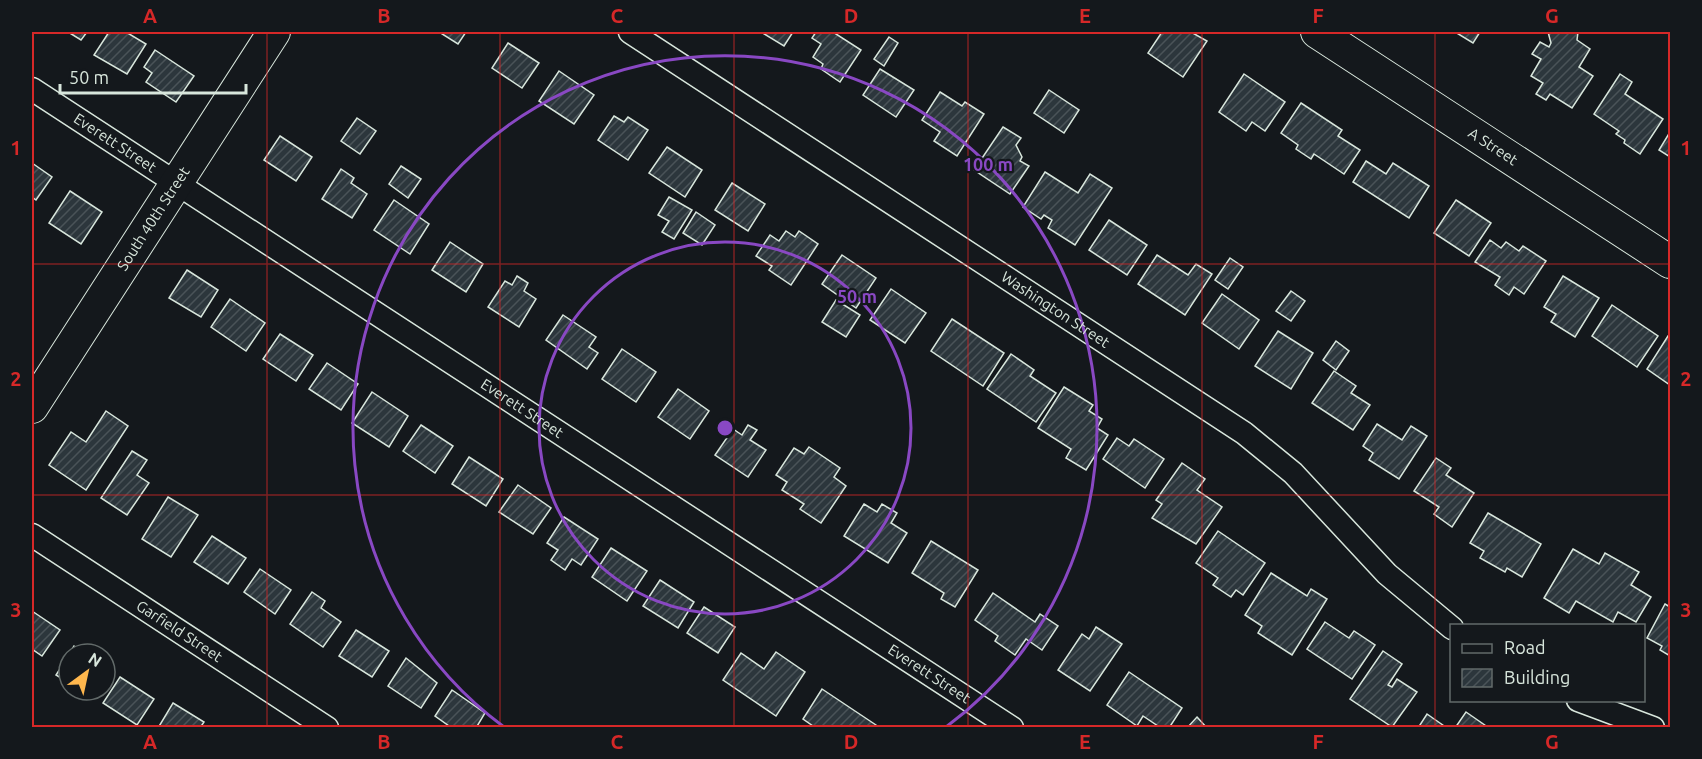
<svg xmlns="http://www.w3.org/2000/svg" width="1702" height="759" font-family="Ubuntu,sans-serif">
<style>
.building{fill:url(#building-hatch);stroke:#d8e6dc;stroke-width:1.5}
.lines{fill:none;stroke-linecap:round;stroke-linejoin:round}
.minor-casing{stroke:#d8e6dc;stroke-width:25}
.secondary-casing{stroke:#d8e6dc;stroke-width:34}
.minor{stroke:#14181c;stroke-width:22}
.secondary{stroke:#14181c;stroke-width:32}
.grid{fill:none;stroke:#d62828;stroke-width:1.5;stroke-opacity:0.55}
.ring{fill:none;stroke:#8948c3;stroke-width:3}
.labels{text-anchor:middle;stroke-width:4.5;stroke-linejoin:round;paint-order:stroke}
.street-label{font-size:15px;fill:#d8e6dc;stroke:#14181c}
.centre{fill:#8948c3;stroke:#14181c;stroke-width:3}
.ring-label{font-size:18px;text-anchor:middle;font-weight:bold;fill:#8948c3;stroke:#14181c;stroke-width:4.5;stroke-linejoin:round;paint-order:stroke}
.neatline{fill:none;stroke:#d62828;stroke-width:2}
.grid-label{font-size:20px;text-anchor:middle;font-weight:bold;fill:#d62828}
</style>
<defs>
<pattern id="building-hatch" width="6" height="6" patternUnits="userSpaceOnUse" patternTransform="scale(1.5)"><rect width="6" height="6" fill="#2c363c"/><path d="M-1 1l2-2M0 6l6-6M5 7l2-2" fill="none" stroke="#4a5358"/></pattern>
</defs>
<rect width="100%" height="100%" fill="#14181c"/>
<g class="building">
<path d="M68 32H87L81 40Z"/>
<path d="M109 32H126L146 44 127 74 94 55Z"/>
<path d="M439 32H466L458 44Z"/>
<path d="M761 32H793L784 46Z"/>
<path d="M816 32H833L861 50 840 82 821 69 823 64 813 57 821 44 812 38Z"/>
<path d="M1162 32H1191L1207 41 1183 77 1148 53Z"/>
<path d="M1455 32H1480L1473 43Z"/>
<path d="M1548 32H1578L1577 40 1590 49 1579 67 1593 76 1572 108 1550 94 1546 100 1536 94 1543 83 1531 76 1541 59 1532 54 1540 42 1549 47 1551 43Z"/>
<path d="M889 37 898 43 884 66 874 59Z"/>
<path d="M508 43 539 63 522 88 492 68Z"/>
<path d="M155 50 194 76 176 102 146 82 152 73 144 67Z"/>
<path d="M880 69 914 90 896 117 863 95Z"/>
<path d="M559 71 594 95 574 124 539 101Z"/>
<path d="M1244 74 1285 102 1265 131 1252 122 1246 131 1219 112Z"/>
<path d="M1620 74 1632 82 1625 94 1663 119 1640 154 1624 143 1625 140 1616 134 1619 131 1594 114Z"/>
<path d="M1049 90 1079 110 1064 133 1034 113Z"/>
<path d="M940 92 962 106 965 102 984 114 957 156 934 141 940 132 922 120Z"/>
<path d="M1301 103 1342 130 1338 136 1360 150 1344 174 1314 154 1311 159 1296 149 1298 145 1281 133Z"/>
<path d="M614 116 624 122 628 117 648 130 628 160 598 140Z"/>
<path d="M357 118 376 131 360 154 341 141Z"/>
<path d="M1003 127 1021 138 1016 145 1022 157 1020 161 1029 166 1010 194 974 170Z"/>
<path d="M1670 132V157L1659 150Z"/>
<path d="M280 136 312 157 296 181 264 160Z"/>
<path d="M667 147 702 170 685 197 649 173Z"/>
<path d="M1366 161 1386 174 1393 163 1429 186 1409 218 1353 182Z"/>
<path d="M32 163 52 177 36 200 32 197Z"/>
<path d="M401 166 421 179 408 198 389 184Z"/>
<path d="M341 169 354 178 351 183 367 194 352 218 322 199Z"/>
<path d="M1045 172 1078 193 1090 174 1112 188 1075 245 1048 228 1052 220 1044 215 1041 219 1023 207Z"/>
<path d="M732 183 765 204 748 231 715 210Z"/>
<path d="M70 191 102 212 81 244 49 223Z"/>
<path d="M669 197 692 210 674 239 662 232 669 221 658 215Z"/>
<path d="M394 200 429 224 410 254 374 230Z"/>
<path d="M1456 200 1491 223 1469 256 1434 233Z"/>
<path d="M696 212 715 225 702 245 683 233Z"/>
<path d="M1109 220 1147 245 1127 275 1089 250Z"/>
<path d="M786 231 795 237 799 231 818 244 791 285 769 270 772 266 756 256 770 235 779 241Z"/>
<path d="M1490 240 1501 248 1506 242 1519 251 1523 246 1546 261 1524 294 1514 287 1509 295 1495 285 1500 277 1475 262Z"/>
<path d="M450 242 483 264 466 292 432 270Z"/>
<path d="M842 255 876 278 856 308 822 284Z"/>
<path d="M1157 255 1188 275 1196 264 1212 274 1185 315 1138 284Z"/>
<path d="M1230 258 1243 267 1228 289 1215 280Z"/>
<path d="M187 270 218 290 201 317 169 298Z"/>
<path d="M517 276 528 283 524 291 536 299 519 327 488 307 505 281 512 285Z"/>
<path d="M1563 276 1599 298 1575 337 1551 322 1556 314 1544 307Z"/>
<path d="M891 289 926 313 905 343 870 320Z"/>
<path d="M1291 291 1305 301 1291 321 1276 311Z"/>
<path d="M1222 294 1259 320 1239 349 1202 323Z"/>
<path d="M230 299 265 323 246 351 211 327Z"/>
<path d="M836 300 860 315 846 337 822 322Z"/>
<path d="M1612 305 1658 336 1637 367 1592 336Z"/>
<path d="M563 315 596 337 589 347 598 353 587 369 546 340Z"/>
<path d="M952 319 1004 353 983 386 931 351Z"/>
<path d="M1278 331 1313 353 1291 389 1255 366Z"/>
<path d="M280 334 313 355 296 381 263 359Z"/>
<path d="M1668 336 1670 337V385L1647 369Z"/>
<path d="M1336 341 1349 351 1336 370 1323 360Z"/>
<path d="M622 349 656 372 636 402 602 379Z"/>
<path d="M1011 354 1034 370 1030 376 1056 393 1036 422 987 389Z"/>
<path d="M327 363 358 384 341 410 309 389Z"/>
<path d="M1334 371 1356 386 1351 393 1370 405 1353 430 1312 403Z"/>
<path d="M1064 387 1093 405 1089 411 1102 419 1097 428 1108 435 1086 470 1066 458 1071 449 1038 428Z"/>
<path d="M678 389 709 411 690 439 658 417Z"/>
<path d="M372 392 408 416 389 447 352 423Z"/>
<path d="M106 411 128 426 86 490 49 465 71 432 86 442Z"/>
<path d="M1377 424 1402 440 1411 426 1427 436 1399 479 1369 460 1373 453 1363 446Z"/>
<path d="M421 425 453 446 435 473 403 451Z"/>
<path d="M748 425 757 430 750 440 766 450 748 477 715 455 733 429 742 435Z"/>
<path d="M1117 438 1129 446 1134 439 1164 459 1145 488 1103 459Z"/>
<path d="M809 447 840 468 834 477 846 486 821 523 800 509 804 504 782 490 787 482 776 475 794 448 804 454Z"/>
<path d="M132 451 147 460 137 475 149 483 127 515 101 498Z"/>
<path d="M469 457 503 479 486 506 452 484Z"/>
<path d="M1436 458 1451 468 1446 475 1474 493 1452 527 1434 514 1439 507 1414 491Z"/>
<path d="M1182 463 1205 479 1197 490 1222 507 1196 544 1152 518 1162 504 1156 500Z"/>
<path d="M518 485 551 508 533 534 499 512Z"/>
<path d="M168 497 198 515 171 557 142 539Z"/>
<path d="M864 504 877 512 882 504 897 513 891 523 907 533 888 563 844 536Z"/>
<path d="M1488 513 1541 544 1522 577 1507 568 1505 572 1480 558 1484 551 1470 543Z"/>
<path d="M564 517 598 539 581 565 572 559 565 570 551 560 558 550 547 543Z"/>
<path d="M1218 531 1265 563 1243 595 1236 590 1231 597 1213 585 1218 578 1196 563Z"/>
<path d="M212 536 246 558 228 584 194 562Z"/>
<path d="M931 541 978 570 955 607 941 599 944 593 912 573Z"/>
<path d="M611 548 647 571 627 601 592 577Z"/>
<path d="M1573 549 1599 564 1605 553 1639 572 1631 585 1651 597 1636 622 1618 612 1613 622 1576 601 1569 613 1544 598Z"/>
<path d="M260 569 291 590 275 614 244 592Z"/>
<path d="M1271 573 1307 596 1311 589 1327 599 1292 655 1258 633 1262 626 1245 615Z"/>
<path d="M660 580 694 602 678 628 643 606Z"/>
<path d="M312 592 325 601 321 608 341 622 323 647 290 624Z"/>
<path d="M993 593 1035 622 1040 614 1058 626 1042 650 1026 639 1015 655 995 641 998 636 975 620Z"/>
<path d="M1665 604 1670 607V656L1660 650 1662 646 1647 638Z"/>
<path d="M704 607 735 627 718 653 687 633Z"/>
<path d="M32 611 60 630 42 656 32 649Z"/>
<path d="M1325 622 1349 638 1354 631 1375 645 1352 679 1307 649Z"/>
<path d="M1096 627 1122 644 1090 691 1058 670 1082 634 1089 639Z"/>
<path d="M356 630 389 651 372 677 339 656Z"/>
<path d="M74 646 86 654H69Z"/>
<path d="M1383 651 1402 664 1388 685 1392 687 1397 679 1417 692 1392 727 1350 699Z"/>
<path d="M776 652 805 672 776 716 723 680 741 653 764 669Z"/>
<path d="M69 655V683L56 675Z"/>
<path d="M406 658 437 683 421 708 388 686Z"/>
<path d="M1129 672 1182 708 1169 728H1161L1143 716 1137 726 1107 705Z"/>
<path d="M120 677 154 699 137 725 103 703Z"/>
<path d="M822 689 879 727 878 728H816L803 719Z"/>
<path d="M452 690 485 713 476 728H452L435 716Z"/>
<path d="M173 703 204 722 200 728H158Z"/>
<path d="M1466 712 1489 728H1455Z"/>
<path d="M1427 714 1447 728H1418Z"/>
<path d="M1197 717 1207 728H1187Z"/>
</g>
<g class="lines">
<g class="minor-casing">
<g id="minor">
<path id="s1" d="M630 32 1244 433 1293 473 1387 574 1452 628"/>
<path id="s2" d="M32 89 1012 728"/>
<path id="s3" d="M32 535 327 728"/>
<path d="M1578 700 1653 728"/>
</g>
</g>
<g class="secondary-casing">
<g id="secondary">
<path id="s4" d="M1317 32 1670 262"/>
<path id="s5" d="M32 407 274 32"/>
</g>
</g>
<use href="#minor" class="minor"/>
<use href="#secondary" class="secondary"/>
</g>
<path class="grid" d="M267 32V728M500 32V728M734 32V728M968 32V728M1202 32V728M1435 32V728M32 264H1670M32 495H1670"/>
<g class="ring">
<circle cx="725" cy="428" r="186"/>
<path d="M504 727A372 372 0 1 1 946 727"/>
</g>
<g class="labels">
<g class="street-label">
<text dy="5" stroke="none"><textPath href="#s2" startOffset="99">Everett Street</textPath></text>
<text dy="5" stroke="none"><textPath href="#s4" startOffset="210">A Street</textPath></text>
<text dy="5" stroke="none"><textPath href="#s5" startOffset="224">South 40th Street</textPath></text>
<text dy="5" stroke="none"><textPath href="#s1" startOffset="508">Washington Street</textPath></text>
<text dy="5" stroke="none"><textPath href="#s2" startOffset="585">Everett Street</textPath></text>
<text dy="5" stroke="none"><textPath href="#s3" startOffset="176">Garfield Street</textPath></text>
<text dy="5" stroke="none"><textPath href="#s2" startOffset="1071">Everett Street</textPath></text>
</g>
</g>
<circle cx="725" cy="428" r="9" class="centre"/>
<g class="ring-label">
<text x="988" y="171">100 m</text>
<text x="857" y="303">50 m</text>
</g>
<rect width="1702" height="759" fill="none" stroke="#14181c" stroke-width="66"/>
<rect x="1450" y="624" width="195" height="78" fill="#14181c" stroke="#626a69" stroke-width="1.5"/>
<rect x="1462" y="644" width="30" height="9" fill="#14181c" stroke="#626a69" stroke-width="1.5"/>
<text x="1504" y="654" font-size="18" fill="#d8e6dc">Road</text>
<rect x="1462" y="669" width="30" height="18" fill="url(#building-hatch)" stroke="#626a69" stroke-width="1.5"/>
<text x="1504" y="684" font-size="18" fill="#d8e6dc">Building</text>
<g transform="translate(87 672) rotate(33)"><circle r="28" fill="#14181c" stroke="#626a69" stroke-width="1.5"/>
<path d="M0-4.5L10 22L0 15L-10 22Z" fill="#ffb74d"/>
<text y="-9" font-size="16" font-weight="bold" text-anchor="middle" fill="#d8e6dc">N</text>
</g>
<path d="M60 84v9h186v-9" fill="none" stroke="#d8e6dc" stroke-width="3"/>
<text x="69" y="84" font-size="18" fill="#d8e6dc" stroke="#14181c" stroke-width="4.5" paint-order="stroke">50 m</text>
<rect x="33" y="33" width="1636" height="693" class="neatline"/>
<g class="grid-label">
<text x="150" y="23">A</text>
<text x="384" y="23">B</text>
<text x="617" y="23">C</text>
<text x="851" y="23">D</text>
<text x="1085" y="23">E</text>
<text x="1318" y="23">F</text>
<text x="1552" y="23">G</text>
<text x="16" y="155">1</text>
<text x="1686" y="155">1</text>
<text x="16" y="386">2</text>
<text x="1686" y="386">2</text>
<text x="16" y="617">3</text>
<text x="1686" y="617">3</text>
<text x="150" y="749">A</text>
<text x="384" y="749">B</text>
<text x="617" y="749">C</text>
<text x="851" y="749">D</text>
<text x="1085" y="749">E</text>
<text x="1318" y="749">F</text>
<text x="1552" y="749">G</text>
</g>
</svg>
